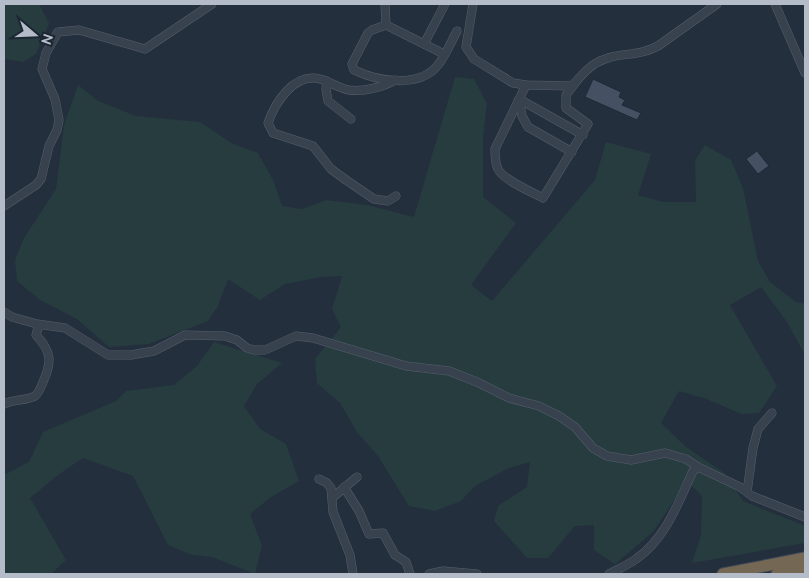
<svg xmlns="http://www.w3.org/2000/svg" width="809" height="578" font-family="Ubuntu,sans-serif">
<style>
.green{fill:#263c3f}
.building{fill:#455162;stroke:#1f2835}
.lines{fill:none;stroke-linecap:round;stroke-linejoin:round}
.minor-casing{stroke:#565f6c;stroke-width:9}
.highway-casing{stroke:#434c59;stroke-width:13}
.minor{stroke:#38414e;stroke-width:8}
.highway{stroke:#746855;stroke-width:11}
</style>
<rect width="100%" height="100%" fill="#242f3e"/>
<g class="green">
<path d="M4 4H39L49 23 36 54 23 62 4 59Z"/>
<path d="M455 77 474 79 487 104 483 137V197L516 223 471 285 492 301 595 180 606 142 651 154 638 195 663 202H696L695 160 705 145 731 160 743 188 758 261 770 282 796 302 805 304V355L787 322 761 287 730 305 777 386 759 413 742 414 704 398 679 391 661 423 685 446 724 473 743 501 805 526V543L692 563 701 535 702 496 687 481 653 532 615 564 594 550V525L575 526 548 558H527L494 521 498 506 527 487 530 462 509 468 475 486 461 501 435 511 409 506 378 456 357 432 340 403 317 383 315 359 341 327 332 309 342 276 321 277 285 284 260 300 228 279 218 306 208 321 149 344 109 347 77 319 40 300 17 281 15 260 24 238 56 189 64 125 78 85 98 101 136 116 200 122 233 144 258 153 273 180 282 206 302 209 326 200 367 205 414 217Z"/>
<path d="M214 342 282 363 257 384 244 406 260 429 286 444 299 481 271 497 250 514 262 546 255 574 212 557 192 555 168 545 133 476 83 458 58 475 30 498 66 560 51 574H4V475L29 462 43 432 116 401 126 391 174 385 197 366Z"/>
</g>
<g class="building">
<path d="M593 79 621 92 619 97 625 100 622 105 641 113 637 120 585 97Z"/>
<path d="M757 151 769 166 758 174 746 159Z"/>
</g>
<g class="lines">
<g class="minor-casing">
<g id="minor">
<path d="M385 4 386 25 372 30 368 33 352 64 354 70C377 81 419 89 438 65 446 55 451 42 457 31"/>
<path d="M473 4 466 47 474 59 513 83 526 85 572 86C582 75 590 64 605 59 623 52 637 57 658 46L717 4"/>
<path d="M775 4 805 73"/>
<path d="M386 25 444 54"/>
<path d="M424 44 445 4"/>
<path d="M395 80C383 87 364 92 349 90 339 88 330 82 320 79 294 72 275 103 268 123L273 133 313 146 331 169 346 180 374 199 388 201 396 196"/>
<path d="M327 81 326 89 328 101 351 119"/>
<path d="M526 85 495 149C495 155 495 163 498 169 503 180 532 192 543 198L588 124 566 108V95L575 83"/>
<path d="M519 99 522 116 528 127 572 152"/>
<path d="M519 99 583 135"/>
<path d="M4 206 36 185 41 179 49 146 57 130 59 120 55 99 42 69 46 53 58 32 79 30 145 49 212 4"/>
<path d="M4 312 12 317 37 324 65 328 108 355H131L154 351 185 335 225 336 237 340 247 348 254 350H265L296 336 313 338 406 366 449 371 477 382 509 398 539 406 559 416 575 427 593 448 607 456 631 460 665 453 686 459 698 467"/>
<path d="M4 404C13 399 26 401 35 396 39 393 41 387 43 382 52 362 52 352 36 335L39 325"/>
<path d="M319 479 327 483 331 488 333 512 350 555 353 574"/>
<path d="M344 487 359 511 369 534 383 533 395 555 406 562 410 574"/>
<path d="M747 492 753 448 758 429 772 413"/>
<path d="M332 498 357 477"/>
<path d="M429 574 443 571 477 574"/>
<path d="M609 574C618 569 628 565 636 559 666 538 678 503 693 471L698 467 740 487 752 496 805 517"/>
</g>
</g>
<g class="highway-casing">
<g id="highway">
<path d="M723 574 805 558"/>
<path d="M777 574 805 569"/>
</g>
</g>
<use href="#minor" class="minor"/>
<use href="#highway" class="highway"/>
</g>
<rect width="809" height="578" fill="none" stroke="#b4bcc9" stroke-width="10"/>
<g transform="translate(35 35) rotate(109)" stroke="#1d2633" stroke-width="4" paint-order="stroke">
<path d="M0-4L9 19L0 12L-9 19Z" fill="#b4bcc9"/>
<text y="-8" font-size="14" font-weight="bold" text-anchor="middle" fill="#b4bcc9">N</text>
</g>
</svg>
